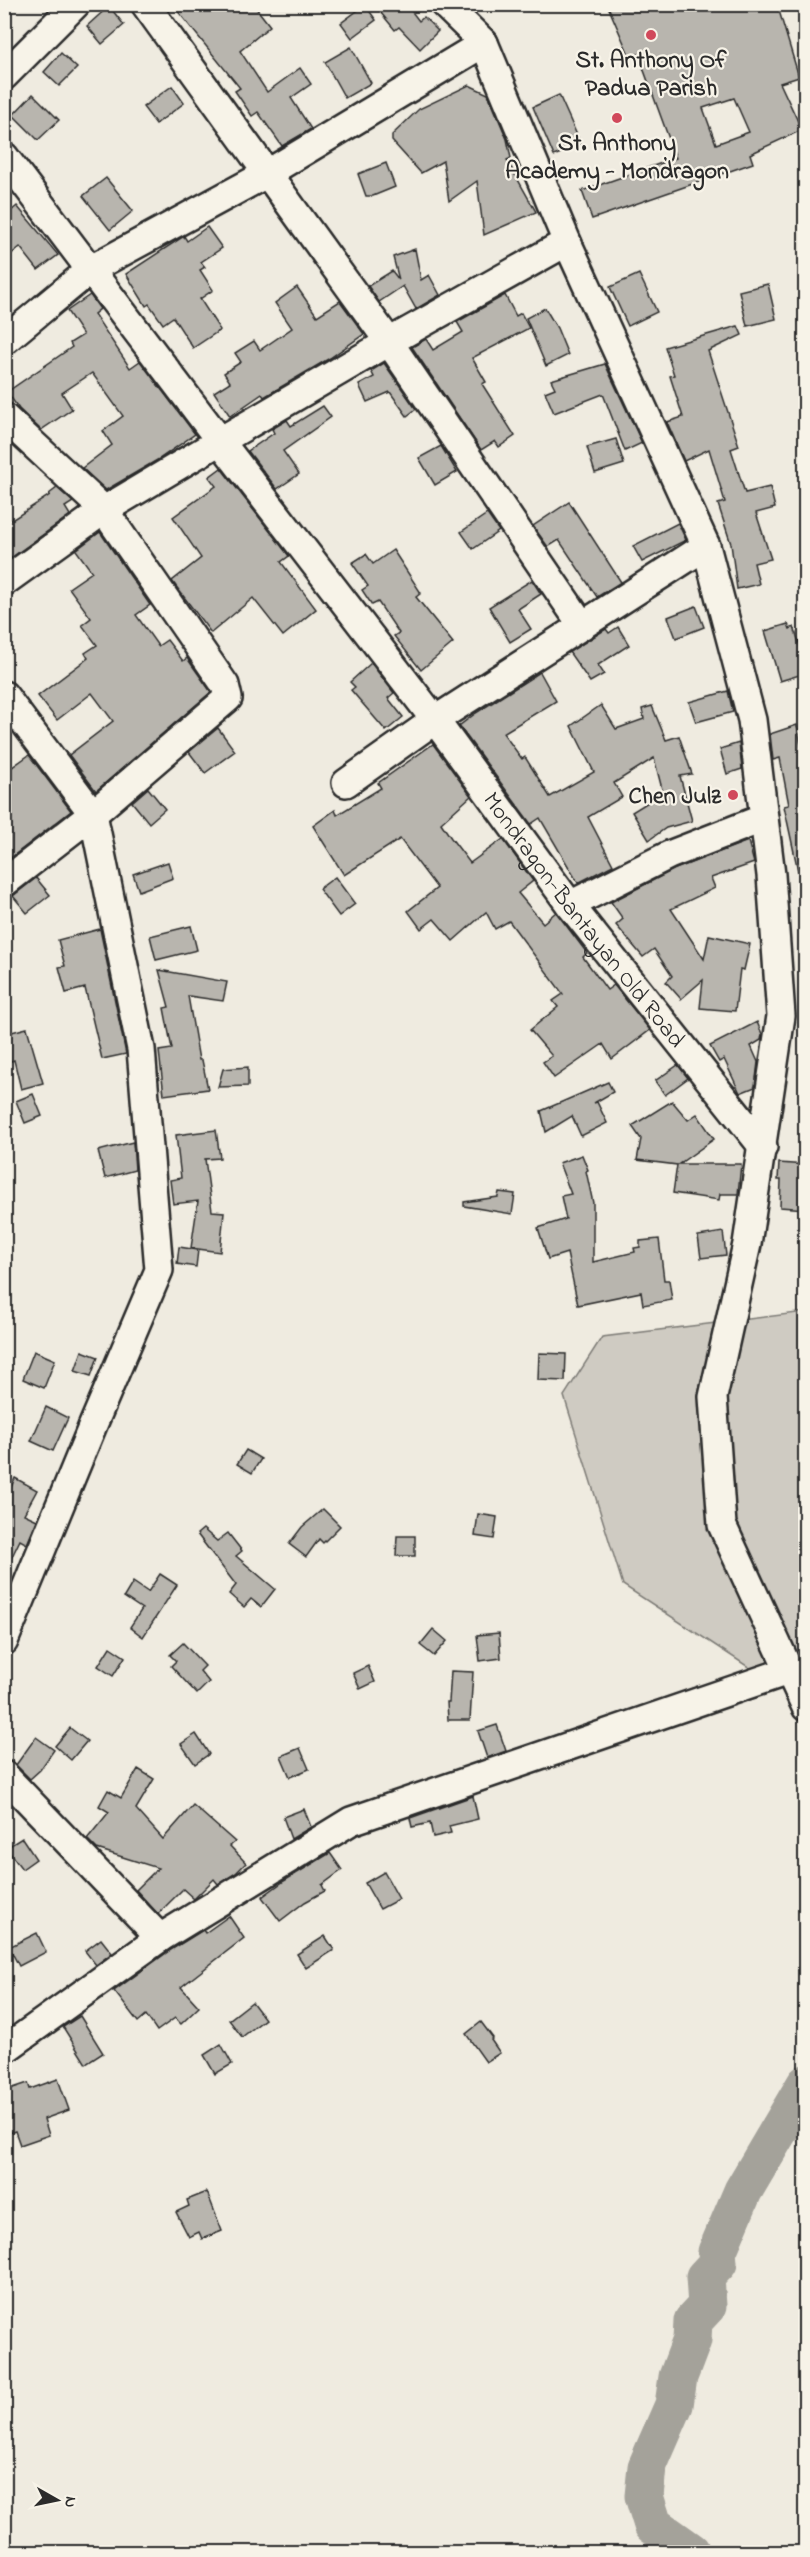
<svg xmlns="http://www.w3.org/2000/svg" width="810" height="2557" font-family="'Indie Flower',sans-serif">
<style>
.green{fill:#cfcbc2;stroke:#7d7b76;stroke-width:1.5}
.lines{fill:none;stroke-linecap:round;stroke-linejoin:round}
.river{stroke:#a4a29a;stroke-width:39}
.building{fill:#b8b5ae;stroke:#2b2b2b;stroke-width:1.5;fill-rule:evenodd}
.minor-casing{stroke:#2b2b2b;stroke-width:32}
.minor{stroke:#f7f3e8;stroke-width:27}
.poi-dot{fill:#d1495b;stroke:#f7f3e8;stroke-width:2}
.labels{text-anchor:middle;stroke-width:4.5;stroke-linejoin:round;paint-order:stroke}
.poi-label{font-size:24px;font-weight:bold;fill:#2b2b2b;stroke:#f7f3e8}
.street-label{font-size:24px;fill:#2b2b2b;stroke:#f7f3e8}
</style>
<rect width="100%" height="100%" fill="#efebe0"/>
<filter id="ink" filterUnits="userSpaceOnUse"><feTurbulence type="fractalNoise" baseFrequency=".0167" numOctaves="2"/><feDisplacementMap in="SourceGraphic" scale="12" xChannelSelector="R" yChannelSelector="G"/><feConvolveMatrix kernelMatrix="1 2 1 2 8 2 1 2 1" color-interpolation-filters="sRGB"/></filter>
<g filter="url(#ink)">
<path class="green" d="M805 1312V1704L623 1585 564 1396 602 1337Z"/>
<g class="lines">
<path class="river" d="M691 2552 653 2525 644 2496 647 2467 674 2405 678 2377 692 2340 693 2321 707 2306 705 2277 718 2263 717 2252 743 2191 806 2084"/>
</g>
<g class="building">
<path d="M172 4H253L270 26 240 51 267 92 300 68 311 84 291 98 311 129 282 146 258 112 252 116 235 91 240 88Z"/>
<path d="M391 4H406L419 21 424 17 438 31 420 49 399 27 395 30 381 13Z"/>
<path d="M607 4H777L799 77 780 83 802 130 750 154 753 163 592 219 582 191 676 158 638 54 630 57ZM734 98 749 132 716 144 703 108Z"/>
<path d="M365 5 376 20 352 38 341 23Z"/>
<path d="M109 6 124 25 102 44 87 26Z"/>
<path d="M351 47 371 83 345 98 325 62Z"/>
<path d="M61 53 77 68 59 86 44 72Z"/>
<path d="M469 85 488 94 507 139 511 158 507 160 536 212 484 235 477 181 449 201 443 161 421 173 392 141V135L419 109Z"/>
<path d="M172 86 184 103 156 124 143 107Z"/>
<path d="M33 94 59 120 38 140 13 115Z"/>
<path d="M559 95 581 144 554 156 533 107Z"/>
<path d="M386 163 395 187 373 196H366L358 174Z"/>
<path d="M106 178 133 211 110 230 83 196Z"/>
<path d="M17 206 58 255 38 270 20 247 4 260V217Z"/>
<path d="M207 227 222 248 201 262 205 267 200 270 213 290 200 299 220 330 193 348 173 317 163 324 149 304 146 306 126 274 184 236 187 241Z"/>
<path d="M415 249 421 280 429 275 440 295 416 309 403 286 379 302 368 286 392 271 399 280 393 257Z"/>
<path d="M639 274 657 312 628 326 610 287Z"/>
<path d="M768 284 776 319 747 326 739 291Z"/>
<path d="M297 287 317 316 340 301 364 334 330 358 264 397 262 394 230 416 214 392 230 382 224 373 241 362 235 353 254 341 260 350 292 328 275 303Z"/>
<path d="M90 295 100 309 94 314 130 368 140 361 195 434 159 459 106 490 82 468 112 445 103 431 123 416 92 373 62 393 72 409 41 430 19 409 7 392 72 347 70 343 83 335 67 311Z"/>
<path d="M505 295 516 316 521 313 529 328 472 358 486 382 482 384 515 436 499 447 495 441 481 450 412 347 426 339 433 350 463 332 457 322Z"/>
<path d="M545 308 557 328 568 355 546 366 526 318Z"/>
<path d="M738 326 742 335 708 351 739 446 731 449 745 493 770 487 775 508 756 513 771 559 754 563 759 584 737 589 731 544 718 504 725 502 709 449 684 461 667 422 683 417 670 376 674 375 665 347Z"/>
<path d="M384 363 416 409 407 416 390 392 367 402 359 385 374 377 371 371Z"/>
<path d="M605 364 642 443 625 451 603 394 554 413 545 392 555 388 551 380Z"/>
<path d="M323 406 331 417 283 451 299 474 277 489 248 451 274 433 272 429 287 420 291 426Z"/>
<path d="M616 439 624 464 595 473 587 447Z"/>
<path d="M441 446 457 472 435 485 419 458Z"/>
<path d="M221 468 289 556 281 562 316 609 283 636 253 598 211 633 172 581 201 558 173 517 216 486 209 477Z"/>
<path d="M57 488 73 502 65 507 70 515 8 560 4 555V525L50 495 49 494Z"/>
<path d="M569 502 621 582 597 597 559 540 548 547 533 526Z"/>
<path d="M487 514 499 531 473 549 461 532Z"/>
<path d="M678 523 686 540 642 562 633 546Z"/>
<path d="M100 532 150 605 136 615 158 646 167 640 183 661 187 658 211 692 96 791 69 755 113 721 92 693 57 720 38 696 88 658 85 653 97 645 82 625 91 618 69 588 92 572 76 550Z"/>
<path d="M393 550 421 593 416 597 453 643 421 670 394 636 399 633 378 602 372 605 362 590 368 586 352 563 366 554 373 564Z"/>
<path d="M532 580 541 594 518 609 531 629 510 642 489 607Z"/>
<path d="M696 606 704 627 676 638 668 617Z"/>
<path d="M788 624 790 629 794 627 806 665V673L780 681 765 631Z"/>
<path d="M618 627 629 645 598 665 604 674 590 682 569 652 606 629 609 633Z"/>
<path d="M371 663 394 693 388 698 403 717 386 731 351 690 355 687 350 682Z"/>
<path d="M540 672 556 701 503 733 522 759 525 757 550 797 594 772 571 726 601 705 616 729 644 719 642 709 652 706 666 740 679 736 692 774 680 776 692 821 666 828 649 840 632 812 663 793 654 758 614 783 622 797 588 817 613 865 578 883 540 818 531 824 459 726 476 713Z"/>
<path d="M728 691 733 712 696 722 689 702Z"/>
<path d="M797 725 806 770V870L798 871 784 806 789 805 780 758 773 760 770 734Z"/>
<path d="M218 728 235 751 205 773 189 752Z"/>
<path d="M739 743 742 769 727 774 720 749Z"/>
<path d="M433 744 471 796 441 823 451 838 470 863 503 839 533 881 518 893 543 923 556 912 587 953 583 957 607 990 614 985 650 1030 612 1059 603 1044 554 1078 543 1062 552 1056 530 1030 558 1007 553 1001 563 994 509 921 495 929 486 912 453 941 434 919 421 929 408 911 437 888 400 839 344 875 313 826 335 810 337 815 381 788 378 783Z"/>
<path d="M29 755 71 811 4 863V773Z"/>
<path d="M148 788 165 809 149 823 132 802Z"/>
<path d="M748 841 754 863 711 878 715 888 671 909 704 959 709 935 750 944 744 970 740 969 735 1011 700 1008 703 980 681 999 666 982 672 976 654 949 643 957 616 925 623 919 611 902 675 869Z"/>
<path d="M168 862 173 878 139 891 133 874Z"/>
<path d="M335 877 355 904 339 916 319 889Z"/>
<path d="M36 878 50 895 27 913 13 896Z"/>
<path d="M191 926 197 950 156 960 150 936Z"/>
<path d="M100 929 126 1054 102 1059 85 988 66 993 59 967 65 966 58 940Z"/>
<path d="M159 970 227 982 223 1001 188 996 199 1060H202L208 1089 164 1095 159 1051 172 1049 164 1008 169 1007Z"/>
<path d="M757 1022 762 1034 761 1040 751 1046 758 1062 755 1087 740 1093 724 1059 719 1062 710 1046Z"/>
<path d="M27 1028 43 1083 21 1089 14 1060 8 1062 4 1034Z"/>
<path d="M678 1065 688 1078 665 1095 655 1081Z"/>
<path d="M248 1067V1086L218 1087 223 1069Z"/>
<path d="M608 1082 613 1092 594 1103 597 1102 607 1123 581 1136 572 1116 546 1132 541 1111Z"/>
<path d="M33 1094 42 1116 25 1123 16 1101Z"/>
<path d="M672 1101 688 1120 697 1114 714 1139 679 1164H741L738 1194H720L719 1200 673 1193 677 1165 637 1160 641 1139 632 1126Z"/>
<path d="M216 1130 220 1158 205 1159 212 1211 224 1212 220 1252 191 1248 198 1201 173 1204 170 1180 181 1178 176 1135Z"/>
<path d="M133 1142 135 1170 105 1178 98 1151Z"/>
<path d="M582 1155 588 1170 586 1171 593 1203V1262L635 1252 634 1248 640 1247V1241L659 1239 664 1280H669L672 1300 643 1305 641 1292 578 1305 567 1253 548 1259 538 1228 566 1219 561 1196 571 1194 559 1163Z"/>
<path d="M779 1163 806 1165V1209L780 1207 781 1180H778Z"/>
<path d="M499 1192 515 1194 512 1214 464 1206V1202L498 1197Z"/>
<path d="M723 1232 726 1255 701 1258 698 1236Z"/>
<path d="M179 1247 198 1250 196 1267 177 1264Z"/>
<path d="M34 1351 55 1360 44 1388 23 1379Z"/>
<path d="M82 1351 98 1357 91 1376 75 1371Z"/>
<path d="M539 1353 566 1354 565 1381 538 1380Z"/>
<path d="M46 1407 68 1418 53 1451 31 1441Z"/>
<path d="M246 1450 261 1459 252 1473 237 1464Z"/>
<path d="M15 1478 37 1490 24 1514 37 1520 27 1544 20 1540 4 1573V1513L10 1502 6 1499Z"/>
<path d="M323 1509 340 1526 323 1543 319 1539 306 1557 289 1544 302 1527Z"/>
<path d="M478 1514 497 1517 494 1539 475 1536Z"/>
<path d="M203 1529 217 1541 228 1533 242 1551 236 1556 275 1589 261 1607 251 1599 244 1607 229 1594 236 1585 197 1534Z"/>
<path d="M397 1536H415V1556H396Z"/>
<path d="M160 1574 177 1585 143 1637 130 1627 142 1609 124 1597 133 1582 148 1592Z"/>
<path d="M433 1629 447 1641 434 1656 420 1645Z"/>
<path d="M499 1633 501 1658 480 1661 477 1635Z"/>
<path d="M183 1643 205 1666 200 1671 209 1682 197 1694 171 1666 176 1661 170 1655Z"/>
<path d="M110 1647 125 1657 113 1676 98 1666Z"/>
<path d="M368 1666 375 1682 360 1689 353 1673Z"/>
<path d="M451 1671 473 1672 470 1720H448L447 1702H449Z"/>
<path d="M497 1725 506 1751 487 1758 478 1731Z"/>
<path d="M70 1728 87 1741 71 1760 55 1746Z"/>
<path d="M196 1734 209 1754 195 1764 181 1744Z"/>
<path d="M36 1737 54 1750 40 1770 30 1779 16 1765Z"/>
<path d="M300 1748 309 1769 290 1777 281 1756Z"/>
<path d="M138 1769 154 1779 136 1809 163 1839 193 1805 235 1842 230 1846 246 1863 236 1873 218 1884 214 1879 194 1899 183 1889 158 1914 136 1890 158 1868 97 1849 87 1839 109 1812 99 1806 108 1790 121 1798Z"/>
<path d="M473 1796 478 1819 449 1826 451 1833 433 1837 430 1823 412 1827 410 1818Z"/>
<path d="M304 1809 311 1827 291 1839 283 1817Z"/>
<path d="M22 1838 36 1859 22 1869 6 1848Z"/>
<path d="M330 1853 342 1870 322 1885 325 1891 305 1902 280 1921 262 1897 284 1881Z"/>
<path d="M384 1872 399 1899 380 1909 365 1883Z"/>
<path d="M229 1916 244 1938 181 1987 199 2007 181 2024 175 2018 157 2031 146 2015 138 2022 114 1991 169 1951 203 1930 205 1933Z"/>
<path d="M37 1933 46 1952 19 1966 9 1947Z"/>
<path d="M325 1936 334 1950 306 1968 297 1954Z"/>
<path d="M101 1939 112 1953 96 1965 85 1951Z"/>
<path d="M252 2002 265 2019 242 2037 229 2020Z"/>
<path d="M80 2016 103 2053 86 2064 63 2027Z"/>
<path d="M481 2022 493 2038 491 2040 500 2053 486 2062 466 2034Z"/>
<path d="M221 2044 232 2064 215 2074 204 2055Z"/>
<path d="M58 2079 69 2110 44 2119 49 2135 20 2145 15 2131 4 2135V2091L28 2083 30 2089Z"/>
<path d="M207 2192 222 2231 202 2239 199 2232 189 2237 176 2212 189 2206 187 2200Z"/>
</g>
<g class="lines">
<g class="minor-casing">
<g id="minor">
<path d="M145 4 389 342 582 625"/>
<path d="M444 4 484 43 567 242 706 546 752 720 771 875 781 1016 747 1244 713 1397 722 1525 806 1707"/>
<path d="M4 76 76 4"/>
<path d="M4 156 220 441 389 342 567 242"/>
<path d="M4 341 91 269 268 173 484 43"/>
<path id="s1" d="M4 417 104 510 220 441 435 720 570 905 763 1147"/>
<path d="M4 582 104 510 225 685 228 698 93 814 4 883"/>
<path d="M4 695 93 814 141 1049 159 1270 93 1425 4 1641"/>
<path d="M346 783 435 720 706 546"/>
<path d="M570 905 669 855 764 818"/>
<path d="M4 1775 160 1938"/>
<path d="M4 2050 160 1938 351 1821 788 1671"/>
</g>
</g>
<use href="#minor" class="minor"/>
</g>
</g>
<g class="poi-dot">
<circle cx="651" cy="35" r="6"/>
<circle cx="617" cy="118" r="6"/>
<circle cx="733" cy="795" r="6"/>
</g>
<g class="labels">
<g class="poi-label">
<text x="651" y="67">St. Anthony Of<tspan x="651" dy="28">Padua Parish</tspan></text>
<text x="617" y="150">St. Anthony<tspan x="617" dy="28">Academy - Mondragon</tspan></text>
<text x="721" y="803" text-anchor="end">Chen Julz</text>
</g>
<g class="street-label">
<text dy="8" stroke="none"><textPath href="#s1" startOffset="873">Mondragon-Bantayan Old Road</textPath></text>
</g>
</g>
<rect width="810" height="2557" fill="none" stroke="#f7f3e8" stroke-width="24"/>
<rect x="12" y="12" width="786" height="2533" fill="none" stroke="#2b2b2b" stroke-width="2" filter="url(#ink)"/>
<g transform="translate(57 2500) rotate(99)" stroke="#f7f3e8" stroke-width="4.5" paint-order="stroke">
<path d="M0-4.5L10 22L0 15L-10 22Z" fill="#2b2b2b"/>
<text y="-9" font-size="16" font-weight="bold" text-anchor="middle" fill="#2b2b2b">N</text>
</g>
</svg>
